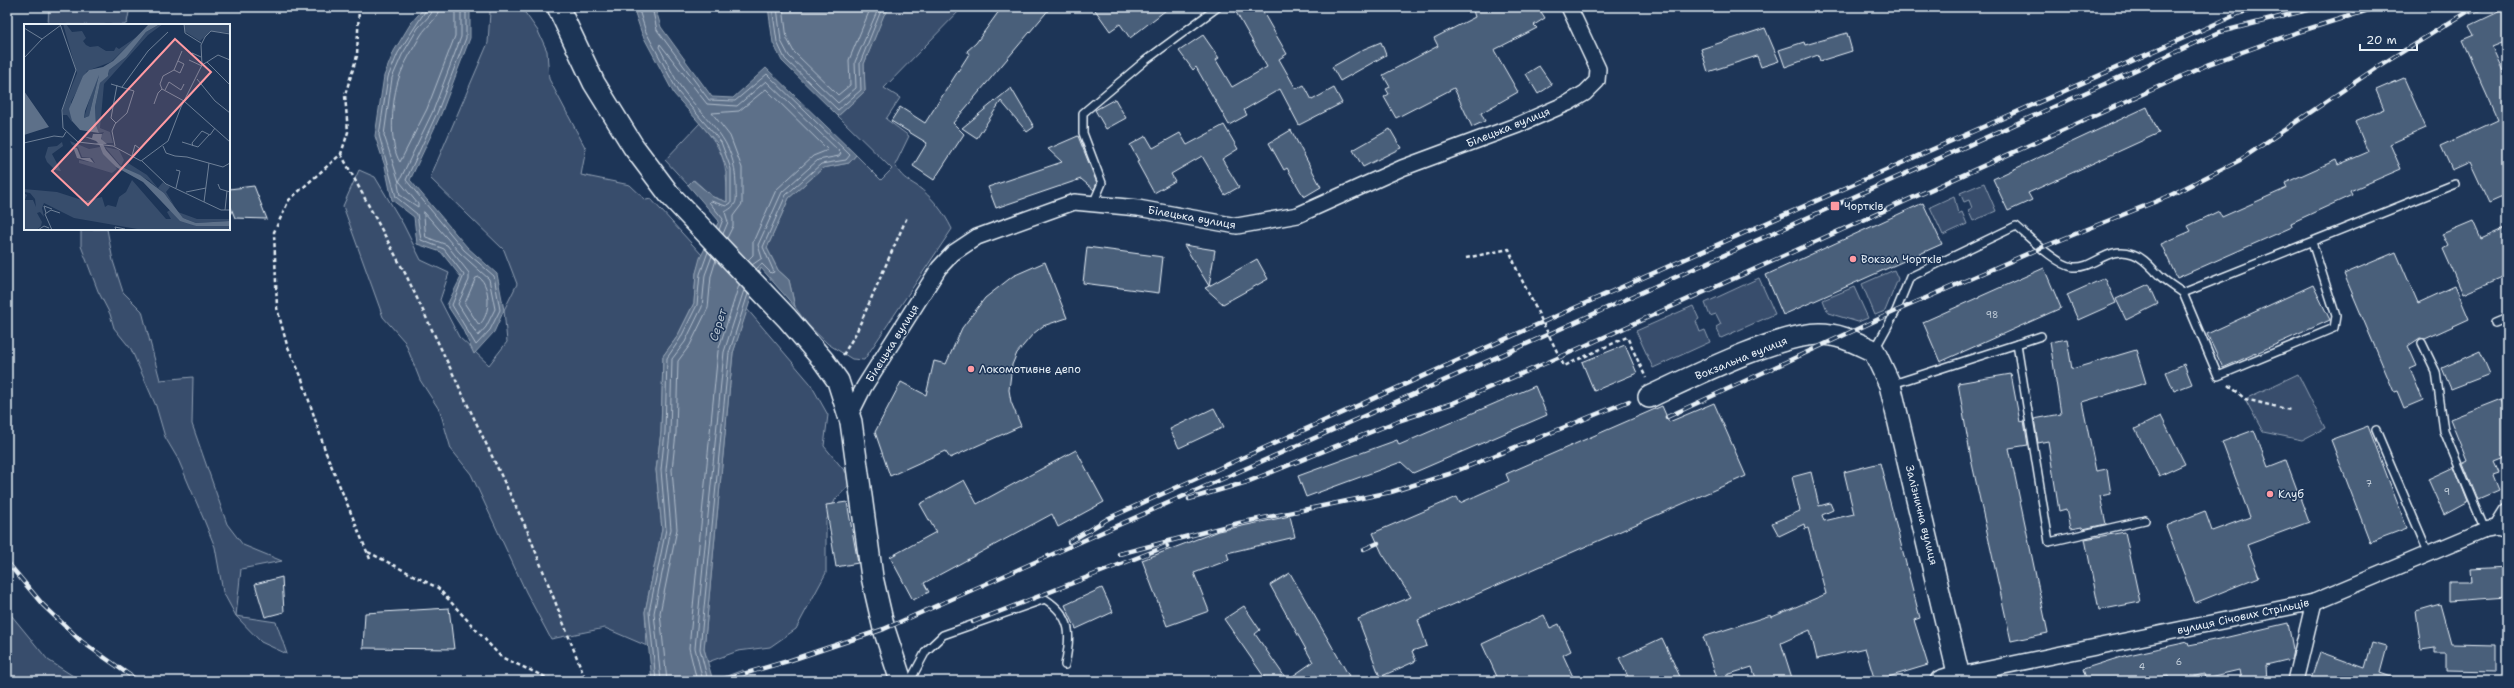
<svg xmlns="http://www.w3.org/2000/svg" width="2514" height="688" font-family="'Shantell Sans',sans-serif">
<style>
.green{fill:#374d6c;stroke:#909fb2}
.water{fill:#5d7089;stroke:#95a4b5}
.lines{fill:none;stroke-linecap:round;stroke-linejoin:round}
.shore{stroke:#b0bdcc;stroke-width:1}
.building{fill:#495e7a;stroke:#e8f1f8}
.lane-casing{stroke:#e8f1f8;stroke-width:10}
.street-casing{stroke:#e8f1f8;stroke-width:18}
.secondary-casing{stroke:#e8f1f8;stroke-width:24}
.path{stroke:#e8f1f8;stroke-width:2.5;stroke-dasharray:4 3;stroke-linecap:butt}
.lane{stroke:#1d3557;stroke-width:7}
.street{stroke:#1d3557;stroke-width:15}
.secondary{stroke:#1d3557;stroke-width:21}
.rail-casing{stroke:#e8f1f8;stroke-width:4.5}
.rail{stroke:#1d3557;stroke-width:3;stroke-dasharray:9;stroke-linecap:butt}
.poi-dot{fill:#ff9aa2;stroke:#1d3557;stroke-width:1.5}
.labels{text-anchor:middle;stroke-width:3;stroke-linejoin:round;paint-order:stroke}
.number-label{font-size:9px;fill:#c0ccd8}
.street-label{font-size:11px;fill:#e8f1f8;stroke:#1d3557}
.poi-label{font-size:11px;fill:#e8f1f8;stroke:#1d3557;text-anchor:start}
.water-label{font-size:12px;font-style:italic;fill:#b7c4d1;stroke:#1d3557}
.inset-road{fill:none;stroke:#6e8097;stroke-width:1}
.view{fill:#ff9aa2;fill-opacity:0.15;stroke:#ff9aa2;stroke-width:2}
.inset-edge{fill:none;stroke:#e8f1f8;stroke-width:2}
</style>
<rect width="100%" height="100%" fill="#1d3557"/>
<filter id="ink" filterUnits="userSpaceOnUse"><feTurbulence type="fractalNoise" baseFrequency=".025" numOctaves="2"/><feDisplacementMap in="SourceGraphic" scale="8" xChannelSelector="R" yChannelSelector="G"/><feConvolveMatrix kernelMatrix="1 2 1 2 8 2 1 2 1" color-interpolation-filters="sRGB"/></filter>
<g filter="url(#ink)">
<g class="green">
<path d="M49 7H130L127 23 124 25H48Z"/>
<path d="M487 7H521L538 31 547 51 549 79 586 149 581 175 630 185 646 200 651 199 702 255 696 273 694 303 677 337 663 356 661 432 656 470 662 529 645 612 647 646 605 628 551 639 526 592 471 474 451 449 440 411 420 380 405 342 383 317 343 206 359 170 375 177 403 224 421 260 449 273 440 300 459 337 489 365 507 342 504 310 517 284 504 250 430 178 488 43 490 12Z"/>
<path d="M891 7H963L884 88 900 98 886 119 909 136 895 165C901 177 906 179 917 186 932 197 944 212 952 229L864 360 852 359 828 344 807 324 795 307 789 280 778 270 767 248 789 198 823 168 849 163 856 155 881 180 892 169 838 116 865 91 864 64 884 14Z"/>
<path d="M700 123C725 152 727 164 727 202L713 197 694 180 688 185 665 160Z"/>
<path d="M1984 183 1996 211 1973 221 1968 210 1972 208 1969 200 1964 202 1960 193Z"/>
<path d="M1954 196 1958 214 1962 212 1967 224 1943 235 1930 207Z"/>
<path d="M81 229H107L113 261 123 292 142 311 160 380 193 377 192 424 227 524 243 545 282 561 241 569 236 616 276 622 287 654 261 642 236 616 223 592 215 547 204 520 178 459 165 437 156 406 131 349 114 328 110 314 98 291 81 246Z"/>
<path d="M1894 270 1898 279 1885 311 1875 315 1862 284Z"/>
<path d="M1759 278 1775 314 1721 338 1716 327 1721 324 1716 314 1710 316 1705 303Z"/>
<path d="M1854 287 1868 318 1858 322 1828 313 1823 300Z"/>
<path d="M1693 306 1699 319 1696 321 1700 332 1705 330 1710 342 1653 368 1636 331Z"/>
<path d="M747 309 810 383 828 415 824 446 853 481 835 500 826 521V573L796 629 770 647 738 651 708 662 704 649 733 353Z"/>
<path d="M2298 374 2325 428 2302 440 2263 432 2245 399Z"/>
<path d="M7 610 48 660 81 681H7Z"/>
<path d="M743 670 745 681H713Z"/>
</g>
<g class="water">
<path d="M425 7 470 8V38L441 114 410 180 467 247 497 274 504 310 494 332 474 354 462 328 447 305 461 277 441 252 417 244 414 217 392 200 385 166 375 136 384 76 394 51 411 23Z"/>
<path d="M633 7H655L661 27 712 97 733 98 766 68 856 155 849 163 823 168 789 198 767 248 778 270 789 280 795 307 761 268 733 353 704 649 713 681H652L645 612 662 529 656 470 661 432 663 356 677 337 694 303 696 273 700 258 719 221 688 185 693 180 713 197 727 202V169L717 143 674 94 642 34Z"/>
<path d="M768 7H891L884 15 864 64 865 91 838 116 782 61 773 43Z"/>
</g>
<g class="lines">
<g class="shore">
<path d="M428 7 398 53 388 77 379 135 396 197 417 214 421 240 444 249 464 275 452 305 476 345 490 330 500 310 494 276 464 250 406 180 437 113 466 38V7"/>
<path d="M433 7 431 14 418 28 402 55 392 78 384 135 399 182 433 111 461 37V7"/>
<path d="M439 7C439 19 427 25 421 35 413 49 404 63 399 78 392 98 388 144 400 162L427 109 455 36V7"/>
<path d="M638 7 646 32 678 92 721 142 731 169V203L726 206 711 201 709 202 723 219 719 230"/>
<path d="M652 7 657 30 709 100 735 101 767 74 850 155 846 160 821 164 786 195 763 247 774 272 771 273 762 264 756 269"/>
<path d="M772 7 777 42 785 59 838 110 861 90 860 63 880 13 886 7"/>
<path d="M777 7 781 41 789 56 838 103 856 88 855 62 879 7"/>
<path d="M783 7 787 39 794 52 838 95 850 85 849 60 871 7"/>
<path d="M400 182 418 204V207L400 195 398 184Z"/>
<path d="M424 212 460 253 489 279 495 309 486 327 478 336 458 304 469 280V273L447 245 426 237Z"/>
<path d="M723 234 728 222 725 212C739 204 736 201 736 185 735 137 708 124 683 90 673 77 667 61 659 47L660 44 707 104 737 106 766 81 841 153 839 156 818 160 782 192 758 245 762 258 752 265"/>
<path d="M727 238 733 226V216L742 204V168L730 136 712 113 739 111 766 89 828 150 813 156 776 190 753 242V255L748 260"/>
<path d="M476 278 479 277C491 287 491 315 479 325L465 304Z"/>
<path d="M656 681 649 612 666 529 661 470 665 432 667 358 680 339 697 305 700 274 708 252"/>
<path d="M661 681 654 613 671 529 666 470 670 433 672 359 685 342 702 307 705 275 712 256"/>
<path d="M667 681 660 613 677 529 672 470 676 433 678 361 690 345 708 308 711 276 716 260"/>
<path d="M697 681 689 648 718 351 739 285"/>
<path d="M703 681 695 648 724 352 744 290"/>
<path d="M708 681 700 649 729 353 748 294"/>
</g>
</g>
<g class="building">
<path d="M1002 7H1051L953 123 964 134 934 180 913 166 927 143 891 121 900 107 925 123 969 54 967 51 976 43Z"/>
<path d="M1093 7H1170L1130 38 1120 24 1110 31Z"/>
<path d="M1233 7H1260L1287 54 1279 59 1296 89 1304 85 1312 100 1334 88 1342 103 1299 125 1280 89 1244 110 1247 115 1229 125 1196 67 1193 70 1179 51 1203 35 1219 58 1216 60 1232 87 1267 67Z"/>
<path d="M1472 7H1538L1545 18 1534 25 1537 28 1494 50 1518 92 1481 113 1485 121 1472 127 1454 88 1396 118 1384 97 1389 94 1386 89 1390 87 1383 75 1438 46 1434 38 1475 17Z"/>
<path d="M2507 8V41L2492 47 2507 80V195L2489 203 2470 162 2452 170 2441 146 2498 120 2462 40 2474 35 2469 26Z"/>
<path d="M1765 28 1779 61 1761 67 1757 56 1708 72 1701 49Z"/>
<path d="M1847 33 1852 51 1820 61 1818 55 1785 67 1779 50 1804 42 1805 45Z"/>
<path d="M1381 42 1386 55 1340 81 1332 67 1364 49Z"/>
<path d="M1539 66 1552 85 1538 94 1526 74Z"/>
<path d="M2404 78 2426 128 2390 144 2401 169 2350 191 2352 195 2291 223 2292 227 2177 278 2161 244 2191 231 2188 226 2219 211 2222 217 2287 188 2285 183 2336 160 2338 165 2368 152 2355 121 2384 109 2376 90Z"/>
<path d="M1011 88 1034 127 1027 132 1001 101 977 138 962 128Z"/>
<path d="M1115 99 1126 118 1106 129 1095 110Z"/>
<path d="M2147 107 2159 133 2028 193 2032 200 2008 211 1993 179Z"/>
<path d="M1224 125 1238 149 1222 159 1239 187 1225 195 1202 156 1171 174 1175 181 1154 193 1137 162 1139 161 1130 145 1146 136 1153 148 1180 133 1187 145Z"/>
<path d="M1390 129 1401 148 1363 167 1353 150Z"/>
<path d="M1291 130 1321 187 1304 197 1287 168 1284 170 1269 143Z"/>
<path d="M1078 136 1097 183 1094 190 1081 179 996 208 988 187 1062 162 1048 149Z"/>
<path d="M254 186 267 219 235 218 229 203V189Z"/>
<path d="M1923 203 1942 244 1783 315 1766 275Z"/>
<path d="M2473 221 2481 239 2507 227V275L2463 294 2443 249 2448 246 2442 234Z"/>
<path d="M1184 245 1215 250 1209 286 1257 259 1268 279 1223 304 1205 288 1209 286Z"/>
<path d="M1087 247 1163 257 1159 293 1083 283Z"/>
<path d="M2396 252 2418 303 2455 286 2469 319 2425 339 2420 338 2408 346 2417 366 2410 369 2423 400 2404 408 2397 391 2394 392 2344 274Z"/>
<path d="M1045 262 1067 318 1043 326 1033 334 1017 353 1012 365 1009 390 1011 402 1021 426 950 458 945 451 890 476 875 432 901 382 926 395 934 361 946 364 962 328 985 298 1013 276Z"/>
<path d="M2044 268 2061 308 1940 362 1923 322Z"/>
<path d="M2105 278 2116 303 2078 320 2067 295Z"/>
<path d="M2149 284 2158 304 2126 320 2116 299Z"/>
<path d="M2313 285 2330 320 2223 368 2207 334Z"/>
<path d="M2067 339 2072 369 2136 350 2146 383 2082 402 2096 471 2107 469 2111 494 2100 496 2106 524 2083 529 2082 527 2070 529 2066 509 2059 511 2048 441 2038 443 2034 419 2061 414 2050 342Z"/>
<path d="M1625 345 1637 373 1594 391 1582 362Z"/>
<path d="M2480 351 2490 374 2451 389 2442 368Z"/>
<path d="M2184 364 2192 384 2174 391 2166 372Z"/>
<path d="M2011 374 2020 422 2024 421 2028 445 2009 448 2048 633 2011 641 1971 459 1958 383Z"/>
<path d="M1535 386 1547 415 1413 473 1401 462 1306 497 1298 476 1397 440 1399 445Z"/>
<path d="M2501 399 2507 412V457L2494 462 2499 473 2493 475 2499 490 2478 499 2463 463 2467 461 2450 419Z"/>
<path d="M1714 403 1746 476 1418 620 1427 646 1412 651 1416 661 1380 677 1358 619 1411 597 1382 553 1373 533 1457 497 1460 503 1509 481 1506 474 1662 406 1669 422Z"/>
<path d="M1214 408 1224 427 1179 448 1170 429Z"/>
<path d="M2161 416 2185 464 2159 476 2135 429Z"/>
<path d="M2368 426 2407 528 2370 542 2331 440Z"/>
<path d="M2254 430 2268 467 2286 460 2309 522 2247 545 2259 577 2195 603 2166 526 2205 511 2212 531 2250 517 2222 442Z"/>
<path d="M1076 450 1104 502 1058 527 1052 514 924 583 929 592 913 600 890 557 936 532 920 504 964 480 977 504Z"/>
<path d="M1880 463 1920 618 1914 620 1928 665 1875 681 1865 648 1817 659 1810 630 1781 643 1793 681H1757L1752 667 1717 678 1703 637 1771 615 1772 617 1826 594 1808 528 1805 529 1804 524 1779 536 1772 523 1800 511 1792 477 1811 472 1819 506 1830 503 1833 510 1822 515 1824 521 1854 514 1844 472Z"/>
<path d="M2454 467 2468 502 2444 515 2428 479Z"/>
<path d="M847 502 858 563 836 567 826 505Z"/>
<path d="M1290 516 1295 537 1227 553 1229 560 1194 573 1209 611 1167 626 1142 560 1218 531Z"/>
<path d="M2125 532 2140 602 2099 610 2085 539Z"/>
<path d="M2507 567V597L2449 601V582H2472L2471 569Z"/>
<path d="M1290 573 1349 676 1340 681H1267L1224 619 1244 606 1260 630 1255 634 1287 680 1313 662 1270 585Z"/>
<path d="M282 577 284 612 265 617 255 584Z"/>
<path d="M1102 588 1113 612 1076 629 1065 605Z"/>
<path d="M2440 604 2451 644 2496 645V672L2446 671V654H2435V648L2421 650 2416 611Z"/>
<path d="M449 608 454 649 363 648 365 613Z"/>
<path d="M1544 615 1550 628 1559 624 1571 651 1563 655 1575 681H1499L1482 644Z"/>
<path d="M2288 623 2293 649 2291 659 2266 665 2267 681H2241L2239 670 2205 678 2204 674 2175 681H2169L2168 676 2146 681H2087L2083 669 2124 656 2188 642 2189 645 2224 638Z"/>
<path d="M1662 638 1682 681H1630L1619 658Z"/>
<path d="M2372 643 2387 647 2380 673 2397 679V681H2310L2320 652 2365 668Z"/>
</g>
<g class="lines">
<g class="lane-casing">
<g id="lane">
<path d="M1093 204 1102 183 1083 133V113L1146 60 1218 7"/>
<path d="M2183 293 2218 376 2334 328 2336 316 2312 242"/>
<path d="M2495 323 2507 318"/>
<path d="M2422 343 2436 372 2444 431 2485 530"/>
<path d="M2017 344 2041 336"/>
<path d="M1874 351 1896 311 1910 277 2016 226C2029 237 2057 265 2073 267 2095 269 2107 245 2133 254 2145 258 2152 269 2161 277 2168 283 2176 288 2183 293L2455 184"/>
<path d="M1893 384 2017 344 2049 542 2145 520"/>
<path d="M2376 430 2428 552"/>
<path d="M910 681 926 651 943 635 1045 599C1073 617 1071 636 1065 665"/>
</g>
</g>
<g class="street-casing">
<g id="street">
<path d="M849 417 864 387 939 268 953 253 977 237 1074 202 1138 208 1237 226 1298 215 1402 168 1518 125 1568 103 1585 93 1597 81 1598 69 1569 7"/>
<path d="M2497 528 2507 512"/>
<path d="M1960 675 2314 602 2485 530 2497 528 2507 531"/>
<path d="M2295 681 2314 602"/>
</g>
</g>
<g class="secondary-casing">
<g id="secondary">
<path d="M558 7 594 83 633 146 669 194 787 318 823 360 838 381 851 422 872 577 884 629 901 681"/>
<path d="M1649 397C1690 378 1777 334 1820 334 1840 334 1856 343 1874 351L1890 385 1960 681"/>
<path d="M1941 681 1960 675"/>
</g>
</g>
<g class="path">
<path d="M359 7 357 56 345 95 348 132 341 154 289 200 274 232 277 308 287 345 301 376 326 453 370 559"/>
<path d="M341 154 406 275 528 532 586 681"/>
<path d="M1466 258 1509 249 1517 270 1564 366 1627 337 1646 378"/>
<path d="M843 355 856 333 907 217"/>
<path d="M2229 385 2245 399 2290 410"/>
<path d="M368 552 438 588 501 657 554 681"/>
</g>
<use href="#lane" class="lane"/>
<use href="#street" class="street"/>
<use href="#secondary" class="secondary"/>
<g class="rail-casing">
<g id="rail">
<path d="M2471 12 2485 7"/>
<path d="M1667 417 1896 311 2043 247 2167 197 2240 160 2376 68 2475 7"/>
<path d="M1189 499 1247 482 1398 421 1453 403 1560 357 2209 64 2295 33 2378 7"/>
<path d="M1069 542 1109 518 1543 322 2240 13 2262 7"/>
<path d="M1364 549 1378 543"/>
<path d="M1119 554 1239 523 1391 492 1449 474 1629 401"/>
<path d="M7 562 43 605 81 641 138 681"/>
<path d="M973 622 1167 546"/>
<path d="M719 681 788 661 884 629 1549 334 2220 32 2319 7"/>
</g>
</g>
<use href="#rail" class="rail"/>
</g>
</g>
<g class="poi-dot">
<rect x="1830" y="201" width="10" height="10" rx="2"/>
<circle cx="1853" cy="259" r="4"/>
<circle cx="971" cy="369" r="4"/>
<circle cx="2270" cy="494" r="4"/>
</g>
<g class="labels">
<g class="number-label">
<text x="1992" y="318">98</text>
<text x="2369" y="487">7</text>
<text x="2447" y="495">9</text>
<text x="2179" y="665">6</text>
<text x="2142" y="670">4</text>
</g>
<g class="street-label">
<text transform="translate(1508 127) rotate(-22)" y="4">Білецька вулиця</text>
<text transform="translate(1192 217) rotate(10)" y="4">Білецька вулиця</text>
<text transform="translate(892 343) rotate(-58)" y="4">Білецька вулиця</text>
<text transform="translate(1741 358) rotate(-22)" y="4">Вокзальна вулиця</text>
<text transform="translate(1922 515) rotate(76)" y="4">Залізнична вулиця</text>
<text transform="translate(2243 616) rotate(-12)" y="4">вулиця Січових Стрільців</text>
</g>
<g class="poi-label">
<text x="1844" y="210">Чортків</text>
<text x="1861" y="263">Вокзал Чортків</text>
<text x="979" y="373">Локомотивне депо</text>
<text x="2278" y="498">Клуб</text>
</g>
<g class="water-label">
<text transform="translate(718 325) rotate(-73)" y="4">Серет</text>
</g>
</g>
<g transform="translate(24 24)">
<rect width="206" height="206" fill="#1d3557"/>
<path d="M39 0H42L48 8 58 7 62 14 59 17 62 21 66 23 74 22 82 27H90L92 23 95 25 114 12 87 38 63 47 47 78 48 98 43 91H39V84L53 49ZM136 0H139L124 11 80 60 76 104 86 108 89 119H78L77 112 80 108 75 109 72 101 71 83 76 59 85 50V46L102 33 122 8ZM160 0H206V9L187 7 176 17 160 7ZM75 51 65 92 60 94 71 57ZM46 117 65 125 76 123 93 145 88 149 55 139V136L71 139 68 134 58 133 54 123 48 121ZM38 118 39 122 28 130 37 147 31 146 23 138 21 133 24 123 33 122ZM81 123 95 126 100 136 97 142ZM104 139 123 151 134 164 139 158 146 163 142 168 151 183 140 169 124 156 99 143ZM108 156 142 195H147L143 188 146 186 172 202H206V206H119L50 194 20 179 18 184 20 193 16 188 13 189 18 198 17 202 13 206H0V169L3 171 1 176H9L12 183 11 175 6 169 0 168V165L33 168 61 177 78 173 81 183 84 181 92 183 95 173 102 168ZM154 188 173 195H206V197L172 199 159 194Z" fill="#374d6c"/>
<path d="M136 0 122 8 102 33 85 46 84 52 76 59 71 83 72 101 75 109 56 106 48 97 45 85 59 52 65 46 79 43 89 37 124 1ZM75 51 65 92 60 94 61 87ZM0 67 25 103 0 111ZM69 110H78L77 115 83 120H79L82 126 96 142 116 151 140 169 159 194 172 199 206 197V202H172L156 197 119 158 92 143 79 130 75 120 71 119H74L72 117 58 112 68 114ZM49 123 53 124 57 134H66L70 139 53 134Z" fill="#5d7089" fill-rule="evenodd"/>
<path class="inset-road" d="M36 0 52 46 38 86 39 104 54 118 89 122 117 137 144 117 157 83 178 41 177 21 181 13 187 7 206 10M160 0 161 9 177 19M0 4 18 15 37 1M167 31 168 29 177 33M0 34 18 15M165 36 178 42M183 38 194 31 206 36M178 41 183 38 206 61M150 46 156 49 160 40 154 37M173 55 191 77 206 89M87 60 110 67 103 89 91 100 88 107 91 122M98 63 124 27 144 8M138 65 160 77 206 118M138 65 136 60 139 52 150 46 158 27M141 66 145 58 157 66 160 60M130 80 134 69 138 65M92 99 87 94 93 61M158 118 174 123 185 111M0 119 30 112 39 113 42 108M139 122 142 129 151 132 163 133 199 143 206 139M169 122 168 119 178 107 186 111 191 104M108 132 111 121 115 124M118 137 142 160 197 186H206M152 146 156 147 152 164M194 160 196 165 206 168M162 168 182 164M180 178 185 139M201 186 203 167M22 189 20 182 28 185M14 206 20 202 25 204M28 206 21 190 27 186 36 189M92 206 91 203 101 205"/>
<path class="view" d="M151 15 187 48 64 181 28 147Z"/>
<rect width="206" height="206" class="inset-edge"/>
</g>
<rect width="2514" height="688" fill="none" stroke="#1d3557" stroke-width="24"/>
<rect x="12" y="12" width="2490" height="664" fill="none" stroke="#e8f1f8" stroke-width="1.5" filter="url(#ink)"/>
<path d="M2360 44v6h57v-6" fill="none" stroke="#e8f1f8" stroke-width="2"/>
<text x="2366" y="44" font-size="12" fill="#e8f1f8" stroke="#1d3557" stroke-width="3" paint-order="stroke">20 m</text>
</svg>
